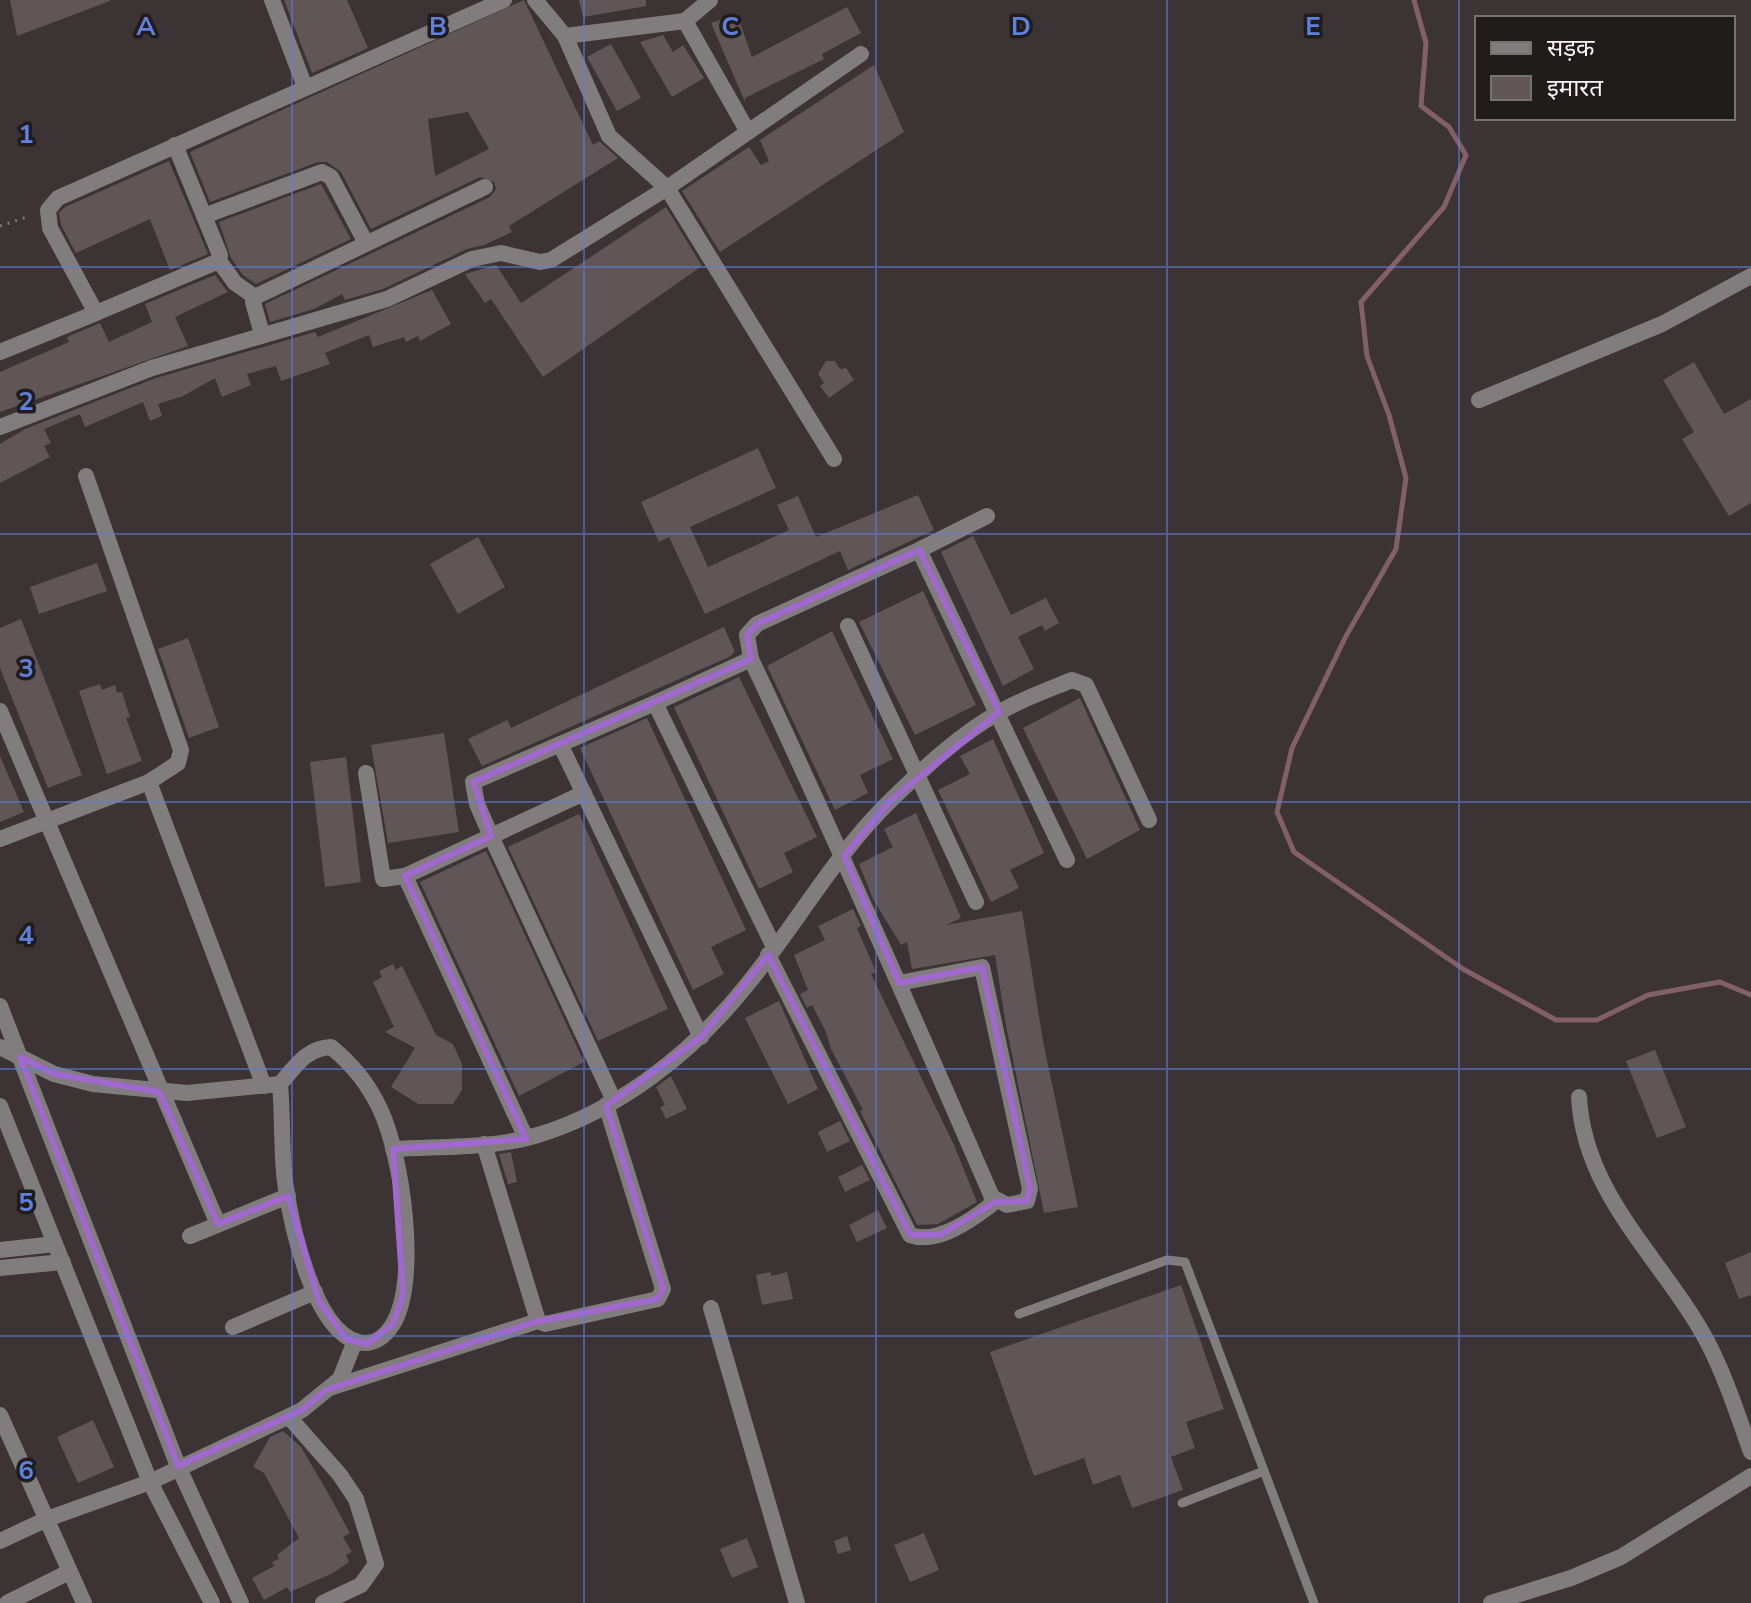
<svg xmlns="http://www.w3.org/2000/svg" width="1751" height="1603" font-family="'Nunito Sans','Noto Sans Devanagari',sans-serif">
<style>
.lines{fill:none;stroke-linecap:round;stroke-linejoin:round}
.stream{stroke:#836067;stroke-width:5}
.building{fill:#605658;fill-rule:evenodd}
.path{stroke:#81797a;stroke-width:3;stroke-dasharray:2 6;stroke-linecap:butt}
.service{stroke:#817c7d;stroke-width:9}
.minor{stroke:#817c7d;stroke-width:16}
.tertiary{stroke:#817c7d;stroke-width:16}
.marked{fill:none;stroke:#a168cf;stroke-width:6;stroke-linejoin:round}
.grid{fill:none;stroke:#5f80e0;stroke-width:2;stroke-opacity:0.55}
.grid-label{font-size:26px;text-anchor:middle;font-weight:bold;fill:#5f80e0;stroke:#201c1c;stroke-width:7;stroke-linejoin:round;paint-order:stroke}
</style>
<rect width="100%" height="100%" fill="#3c3334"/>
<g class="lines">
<path class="stream" d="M1414 0 1426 43 1421 106 1449 127 1466 155 1444 207 1361 302 1367 356 1389 415 1406 478 1396 549 1346 636 1292 748 1277 812 1294 852 1463 969 1556 1020H1597L1648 995 1720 982 1751 995"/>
</g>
<g class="building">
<path d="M10 0H110V1L17 36Z"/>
<path d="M284 0H347L368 48 312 73Z"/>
<path d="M524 0 593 145 599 141 618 158 509 226 512 232 484 245 467 249 383 289 345 300 342 294 314 309 270 322 265 304 490 197 496 189 494 182 480 177 371 229 341 172 327 162H318L210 202 190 152ZM468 112 489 149 435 176 428 119Z"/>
<path d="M579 0H646V6L583 17Z"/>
<path d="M847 7 861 33 822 54 824 59 745 98V102L711 23 737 14 752 57Z"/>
<path d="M663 35 673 52 683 45 704 78 672 97 640 42Z"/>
<path d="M611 44 641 98 617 111 587 57Z"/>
<path d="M874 65 904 132 720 252 682 191 749 147 761 165 769 161 760 140Z"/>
<path d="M169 161 208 254 170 270 150 219 76 253 61 225 59 213 65 207Z"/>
<path d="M321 184 351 239 256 284 243 275 231 258 219 222Z"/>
<path d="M666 207 702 266 543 377 491 299 485 303 465 274 496 265 521 303Z"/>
<path d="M215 275 228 292 175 317 188 346 0 412V372L69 342 67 337 100 323 109 342 152 322 145 304Z"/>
<path d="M432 290 451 324 420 341 418 336 406 342 404 337 373 347 369 335 325 353 330 364 281 381 276 366 247 374 251 385 222 397 215 378 183 396 158 404 162 416 150 421 143 402 85 427 80 414 44 429 51 443 44 446 50 457 0 483V444L25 429 156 378 315 332 318 337Z"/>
<path d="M826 361H835L840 369 846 368 854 380 829 398 820 386 824 383 818 374Z"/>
<path d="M1694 362 1724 414 1751 399V503L1729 516 1682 439 1694 432 1663 380Z"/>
<path d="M758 448 776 488 690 527 708 567 789 530 777 505 798 496 816 537 918 495 934 530 848 570 840 551 705 614 669 537 659 542 641 502Z"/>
<path d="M973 536 1011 615 1046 598 1059 623 1045 631 1042 625 1018 637 1034 669 1003 686 941 552Z"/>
<path d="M478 537 505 587 458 614 430 564Z"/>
<path d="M97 563 107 591 39 614 30 587Z"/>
<path d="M923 591 976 705 915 735 859 622Z"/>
<path d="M21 619 82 775 48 788 0 668V628Z"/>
<path d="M724 627 735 652 729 657 482 766 468 739 507 720 511 728Z"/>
<path d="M832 631 893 759 860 775 868 793 835 810 767 666Z"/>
<path d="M188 638 219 727 189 738 158 649Z"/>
<path d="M739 677 817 837 784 853 793 872 759 889 674 707Z"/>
<path d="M100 684 102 690 115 685 117 693 122 692 130 717 126 718 142 761 107 774 79 691Z"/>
<path d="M1080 698 1140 830 1087 859 1023 728Z"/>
<path d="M647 718 746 930 711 947 724 974 693 990 580 748Z"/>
<path d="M444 733 459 832 388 843 371 745Z"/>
<path d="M993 739 1044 853 1010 870 1019 888 991 902 938 790 970 774 960 756Z"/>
<path d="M0 756 24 812 0 822Z"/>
<path d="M346 757 361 882 325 887 310 762Z"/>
<path d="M916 813 961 918 946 925 1022 911 1043 1041 1078 1207 1044 1213 1005 1020 995 955 912 969 907 942 901 945 873 899 859 864 893 847 884 829Z"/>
<path d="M579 814 668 1009 598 1041 508 847Z"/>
<path d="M486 851 584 1062 519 1096 420 882Z"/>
<path d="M853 909 861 926 857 928 876 972 871 974 954 1145 977 1202 938 1224 917 1225 860 1111 863 1110 831 1049 826 1032 812 1005 807 1008 800 994 808 990 794 955 825 940 818 926Z"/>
<path d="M393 964 396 970 402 966 436 1035 453 1044 462 1064V1090L453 1104H418L391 1087 415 1048 385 1032 394 1027 373 982 382 977 379 971Z"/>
<path d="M779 1001 818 1089 788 1104 745 1018Z"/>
<path d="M1655 1050 1686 1127 1657 1138 1626 1061Z"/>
<path d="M671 1076 687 1109 666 1119 660 1107 665 1105 656 1087Z"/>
<path d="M840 1121 850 1141 827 1152 818 1132Z"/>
<path d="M511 1152 517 1182 508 1184 499 1154Z"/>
<path d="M862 1165 870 1180 845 1192 838 1177Z"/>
<path d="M878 1210 887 1228 857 1242 849 1225Z"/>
<path d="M1751 1252V1295L1739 1299 1725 1263Z"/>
<path d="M771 1272V1276L787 1272 793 1299 762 1305 756 1275Z"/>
<path d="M1181 1285 1224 1409 1186 1422 1195 1448 1171 1457 1183 1490 1132 1508 1120 1475 1093 1485 1084 1458 1034 1476 990 1352Z"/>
<path d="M93 1420 114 1467 78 1483 57 1437Z"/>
<path d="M283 1431 301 1447 328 1493 350 1533 343 1537 352 1552 346 1555 349 1562 333 1573 290 1592 287 1587 264 1600 252 1578 274 1566 272 1562 279 1559 277 1555 299 1538 264 1473 253 1467 270 1437Z"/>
<path d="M924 1533 939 1570 910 1582 894 1545Z"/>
<path d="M847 1536 851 1550 838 1554 834 1541Z"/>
<path d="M747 1538 758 1567 732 1578 720 1549Z"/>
</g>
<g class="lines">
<path class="path" d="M0 226 30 216"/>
<g class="service">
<path d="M1019 1314 1167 1260 1185 1262 1314 1603"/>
<path d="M1182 1503 1264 1471"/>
</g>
<g class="minor">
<path d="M272 0 305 87"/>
<path d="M535 0 565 36 685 21 710 0"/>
<path d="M685 21 748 132"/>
<path d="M565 36 609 136 667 188 834 459"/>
<path d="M204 216 322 172 331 177 366 243"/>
<path d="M219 261 235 283 255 297"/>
<path d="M96 313 219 261 220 255 175 145"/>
<path d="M262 334 253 302 255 297 485 187"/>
<path d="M0 352 96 313 50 228 48 210 58 198 504 0"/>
<path d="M1479 400 1662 324 1751 276"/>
<path d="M0 427 152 368 387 299 472 259 501 253 540 262 551 260 667 188 861 54"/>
<path d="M919 550 987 516"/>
<path d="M848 626 976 902"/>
<path d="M751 659 655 703 774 947"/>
<path d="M0 711 218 1224"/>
<path d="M560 744 701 1037"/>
<path d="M366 773 383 879 405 876"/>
<path d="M149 782 264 1086"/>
<path d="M0 839 149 782 178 763 181 750 86 476"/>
<path d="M768 955 910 1235C936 1245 970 1221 991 1205L992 1197"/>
<path d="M899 983 982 967 1030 1189 1027 1201 1007 1205 992 1197C914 1017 835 837 751 659L747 635 757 624 919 550 1067 860"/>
<path d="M0 1006 178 1466 241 1603"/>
<path d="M0 1047 54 1074 93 1084 187 1093 280 1084C295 1067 306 1048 331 1047 352 1064 369 1085 380 1109 402 1155 420 1279 393 1324 385 1337 373 1346 358 1342 313 1330 291 1224 285 1182 281 1150 283 1117 280 1084"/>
<path d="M1579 1097C1584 1196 1664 1260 1708 1343 1726 1378 1738 1416 1751 1452"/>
<path d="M614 1101 491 836 477 804 473 782 655 703"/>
<path d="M0 1106 150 1482 212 1603"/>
<path d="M526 1138 405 876 584 793"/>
<path d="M484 1144 538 1321 545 1324 658 1299 663 1289 606 1105"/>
<path d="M393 1149C441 1146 492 1149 538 1135 620 1110 693 1052 746 986 796 925 835 854 892 799 923 769 961 733 1000 712 1022 699 1048 690 1072 680L1086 685 1149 820"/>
<path d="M190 1236 288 1196"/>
<path d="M0 1250 55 1244"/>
<path d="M0 1268 63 1262"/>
<path d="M711 1308 797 1603"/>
<path d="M233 1327 315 1292"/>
<path d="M330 1388 538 1321"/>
<path d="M0 1415 84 1603"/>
<path d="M289 1417 340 1475 356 1499 376 1564 361 1585 323 1603"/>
<path d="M0 1541 47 1519 150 1482 302 1410 340 1379 355 1341"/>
<path d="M7 1603 69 1572"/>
</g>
<path class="tertiary" d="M1491 1603 1571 1578 1621 1557 1751 1476"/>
</g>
<path class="marked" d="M919 550 999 712 890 801 844 856 899 983 982 967 1030 1189 1027 1201 995 1202 940 1235H910L768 955 701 1037 606 1106 663 1289 658 1299 535 1322 326 1390 302 1410 178 1466 20 1057 54 1074 159 1092 218 1224 288 1196 319 1302 346 1339 367 1344 393 1324 403 1294 393 1149 526 1139 405 876 491 836 473 782 751 659 747 635 757 624Z"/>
<path class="grid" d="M292 0V1603M584 0V1603M876 0V1603M1167 0V1603M1459 0V1603M0 267H1751M0 534H1751M0 802H1751M0 1069H1751M0 1336H1751"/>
<g class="grid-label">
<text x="146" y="35">A</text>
<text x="438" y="35">B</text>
<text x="730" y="35">C</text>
<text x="1021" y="35">D</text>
<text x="1313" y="35">E</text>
<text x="26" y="143">1</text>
<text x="26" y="410">2</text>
<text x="26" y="677">3</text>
<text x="26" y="944">4</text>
<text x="26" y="1211">5</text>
<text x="26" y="1479">6</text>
</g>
<rect x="1475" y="16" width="260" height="104" fill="#201c1c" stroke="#777272" stroke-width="2"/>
<rect x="1491" y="42" width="40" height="12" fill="#817c7d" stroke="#777272" stroke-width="2"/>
<text x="1547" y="56" font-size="24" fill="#f9f3f4">सड़क</text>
<rect x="1491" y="76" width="40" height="24" fill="#605658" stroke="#777272" stroke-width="2"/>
<text x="1547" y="96" font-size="24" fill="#f9f3f4">इमारत</text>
</svg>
